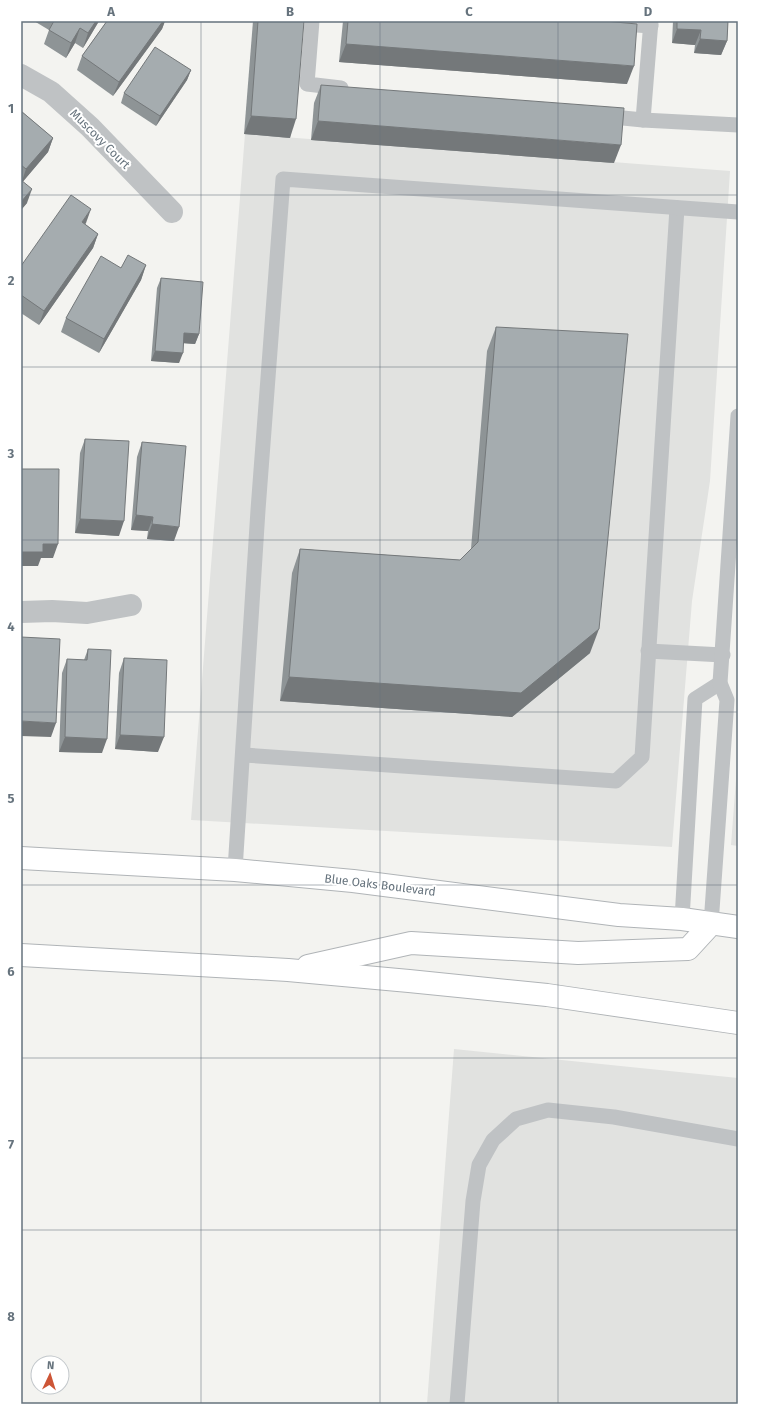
<svg xmlns="http://www.w3.org/2000/svg" width="759" height="1425" font-family="'Fira Sans',sans-serif">
<style>
.built{fill:#e1e2e0}
.lines{fill:none;stroke-linecap:round;stroke-linejoin:round}
.primary-casing{stroke:#b0b4b7;stroke-width:24}
.service{stroke:#bfc2c4;stroke-width:15}
.minor{stroke:#bfc2c4;stroke-width:22}
.primary{stroke:#fff;stroke-width:22}
.wall{fill:#8e9496}
.shaded-wall{fill:#74787a}
.building{fill:#a5acaf;stroke:#74787a}
.grid{fill:none;stroke:#66737d;stroke-width:1;stroke-opacity:0.55}
.labels{text-anchor:middle;stroke-width:4;stroke-linejoin:round;paint-order:stroke}
.street-label{font-size:12px;fill:#66737d;stroke:#fff}
.neatline{fill:none;stroke:#66737d;stroke-width:1.5}
.grid-label{font-size:13px;text-anchor:middle;font-weight:bold;fill:#66737d}
</style>
<rect width="100%" height="100%" fill="#f3f3f0"/>
<g class="built">
<path d="M245 134 730 171 710 481 692 601 672 847 191 820Z"/>
<path d="M738 754V846L731 845Z"/>
<path d="M454 1049 738 1078V1404H427Z"/>
</g>
<g class="lines">
<g class="primary-casing">
<g id="primary">
<path d="M21 858 235 870 353 881 619 915 682 919 738 927"/>
<path d="M21 955 288 970 409 981 547 995 738 1023"/>
<path d="M308 966 411 943 578 953 688 949 711 924"/>
</g>
</g>
<g class="service">
<path d="M312 21 307 84 341 88"/>
<path d="M580 21 651 26"/>
<path d="M603 116 643 120 738 125"/>
<path d="M643 120 651 21"/>
<path d="M648 651 723 655"/>
<path d="M244 755 616 781 642 757 677 208"/>
<path d="M235 870 258 510 283 179 738 212"/>
<path d="M682 919 695 699 720 683"/>
<path d="M711 924 727 700 720 683 738 416"/>
<path d="M457 1404 473 1201 479 1165 493 1140 516 1119 548 1110 614 1117 738 1139"/>
</g>
<g class="minor">
<path d="M21 75 51 92 90 127 172 212"/>
<path d="M21 612 52 611 87 613 131 605"/>
</g>
<use href="#primary" class="primary"/>
</g>
<g class="wall">
<path d="M34 21H99L83 48 75 43 66 58 44 44 49 30Z"/>
<path d="M107 21H165L162 29 113 96 77 70 82 56Z"/>
<path d="M253 21H304L290 138 244 134Z"/>
<path d="M343 21H604L627 84 339 62Z"/>
<path d="M673 21H728L727 41 721 55 694 53 695 45 672 43Z"/>
<path d="M191 70 187 80 156 126 121 103 124 93Z"/>
<path d="M321 85 614 163 311 140 314 103Z"/>
<path d="M21 111 53 138 48 152 23 181 27 203 21 210Z"/>
<path d="M86 223 85 224 98 234 93 248 39 325 21 313V266Z"/>
<path d="M146 265 141 280 99 353 61 332 66 318 121 268Z"/>
<path d="M161 278 199 334 195 344 183 343 179 363 151 361 157 288Z"/>
<path d="M496 327 590 653 512 717 280 701 292 573 300 549 460 560 471 549 487 351Z"/>
<path d="M85 439 119 536 75 533 80 453Z"/>
<path d="M142 442 174 541 147 539 148 531 131 530 137 457Z"/>
<path d="M88 649 102 753 59 752 62 673 67 659 84 660Z"/>
<path d="M124 658 158 752 115 749 119 673Z"/>
</g>
<g class="shaded-wall">
<path d="M96 21H99L83 48 88 33Z"/>
<path d="M163 21H165L162 29 113 96 119 82Z"/>
<path d="M80 28 75 43 66 58 71 43Z"/>
<path d="M677 29 701 30 695 45 672 43Z"/>
<path d="M700 39 727 41 721 55 694 53Z"/>
<path d="M346 44 634 66 627 84 339 62Z"/>
<path d="M191 70 187 80 156 126 160 116Z"/>
<path d="M251 116 296 119 290 138 244 134Z"/>
<path d="M318 121 621 145 614 163 311 140Z"/>
<path d="M53 138 48 152 21 184 26 169Z"/>
<path d="M32 189 27 203 21 210V202Z"/>
<path d="M91 209 86 223 77 236 82 222Z"/>
<path d="M98 234 93 248 39 325 44 311Z"/>
<path d="M146 265 141 280 99 353 104 339Z"/>
<path d="M184 333 199 334 195 344 181 343Z"/>
<path d="M155 351 183 353 179 363 151 361Z"/>
<path d="M136 515 153 517 148 531 131 530Z"/>
<path d="M80 519 124 521 119 536 75 533Z"/>
<path d="M152 524 179 527 174 541 147 539Z"/>
<path d="M43 544H58L53 558H41L38 566H21V552Z"/>
<path d="M599 629 590 653 512 717 280 701 289 677Z"/>
<path d="M21 721 56 723 51 737 21 736Z"/>
<path d="M120 735 164 737 158 752 115 749Z"/>
<path d="M65 737 107 739 102 753 59 752Z"/>
</g>
<g class="building">
<path d="M54 21H96L88 33 80 28 71 43 49 30Z"/>
<path d="M107 21H163L119 82 82 56Z"/>
<path d="M258 21H304L296 119 251 116Z"/>
<path d="M348 21H604L637 24 634 66 346 44Z"/>
<path d="M677 21H728L727 41 700 39 701 30 677 29Z"/>
<path d="M155 47 191 70 160 116 124 93Z"/>
<path d="M321 85 624 108 621 145 318 121Z"/>
<path d="M21 111 53 138 26 169 21 165Z"/>
<path d="M21 180 32 189 21 202Z"/>
<path d="M71 195 91 209 82 222 98 234 44 311 21 295V266Z"/>
<path d="M128 255 146 265 104 339 66 318 101 256 121 268Z"/>
<path d="M161 278 203 282 199 334 184 333 183 353 155 351Z"/>
<path d="M496 327 628 334 599 629 521 693 289 677 300 549 460 560 478 542Z"/>
<path d="M85 439 129 441 124 521 80 519Z"/>
<path d="M142 442 186 446 179 527 152 524 153 517 136 515Z"/>
<path d="M21 469H59L58 544H43V552H21Z"/>
<path d="M21 637 60 639 56 723 21 721Z"/>
<path d="M88 649 111 650 107 739 65 737 67 659 87 660Z"/>
<path d="M124 658 167 660 164 737 120 735Z"/>
</g>
<path class="grid" d="M201 21V1404M380 21V1404M558 21V1404M21 195H738M21 367H738M21 540H738M21 712H738M21 885H738M21 1058H738M21 1230H738"/>
<g class="labels">
<g class="street-label">
<text transform="translate(100 139) rotate(45)" y="4">Muscovy Court</text>
<text transform="translate(380 885) rotate(7)" y="4">Blue Oaks Boulevard</text>
</g>
</g>
<rect width="759" height="1425" fill="none" stroke="#ffffff" stroke-width="44"/>
<g transform="translate(50 1375) rotate(4)"><circle r="19" fill="#ffffff" stroke="#c2c7cb"/>
<path d="M0-3L7 15L0 10L-7 15Z" fill="#cd5536"/>
<text y="-6" font-size="11" font-weight="bold" text-anchor="middle" fill="#66737d">N</text>
</g>
<rect x="22" y="22" width="715" height="1381" class="neatline"/>
<g class="grid-label">
<text x="111" y="16">A</text>
<text x="290" y="16">B</text>
<text x="469" y="16">C</text>
<text x="648" y="16">D</text>
<text x="11" y="113">1</text>
<text x="11" y="285">2</text>
<text x="11" y="458">3</text>
<text x="11" y="631">4</text>
<text x="11" y="803">5</text>
<text x="11" y="976">6</text>
<text x="11" y="1149">7</text>
<text x="11" y="1321">8</text>
</g>
</svg>
